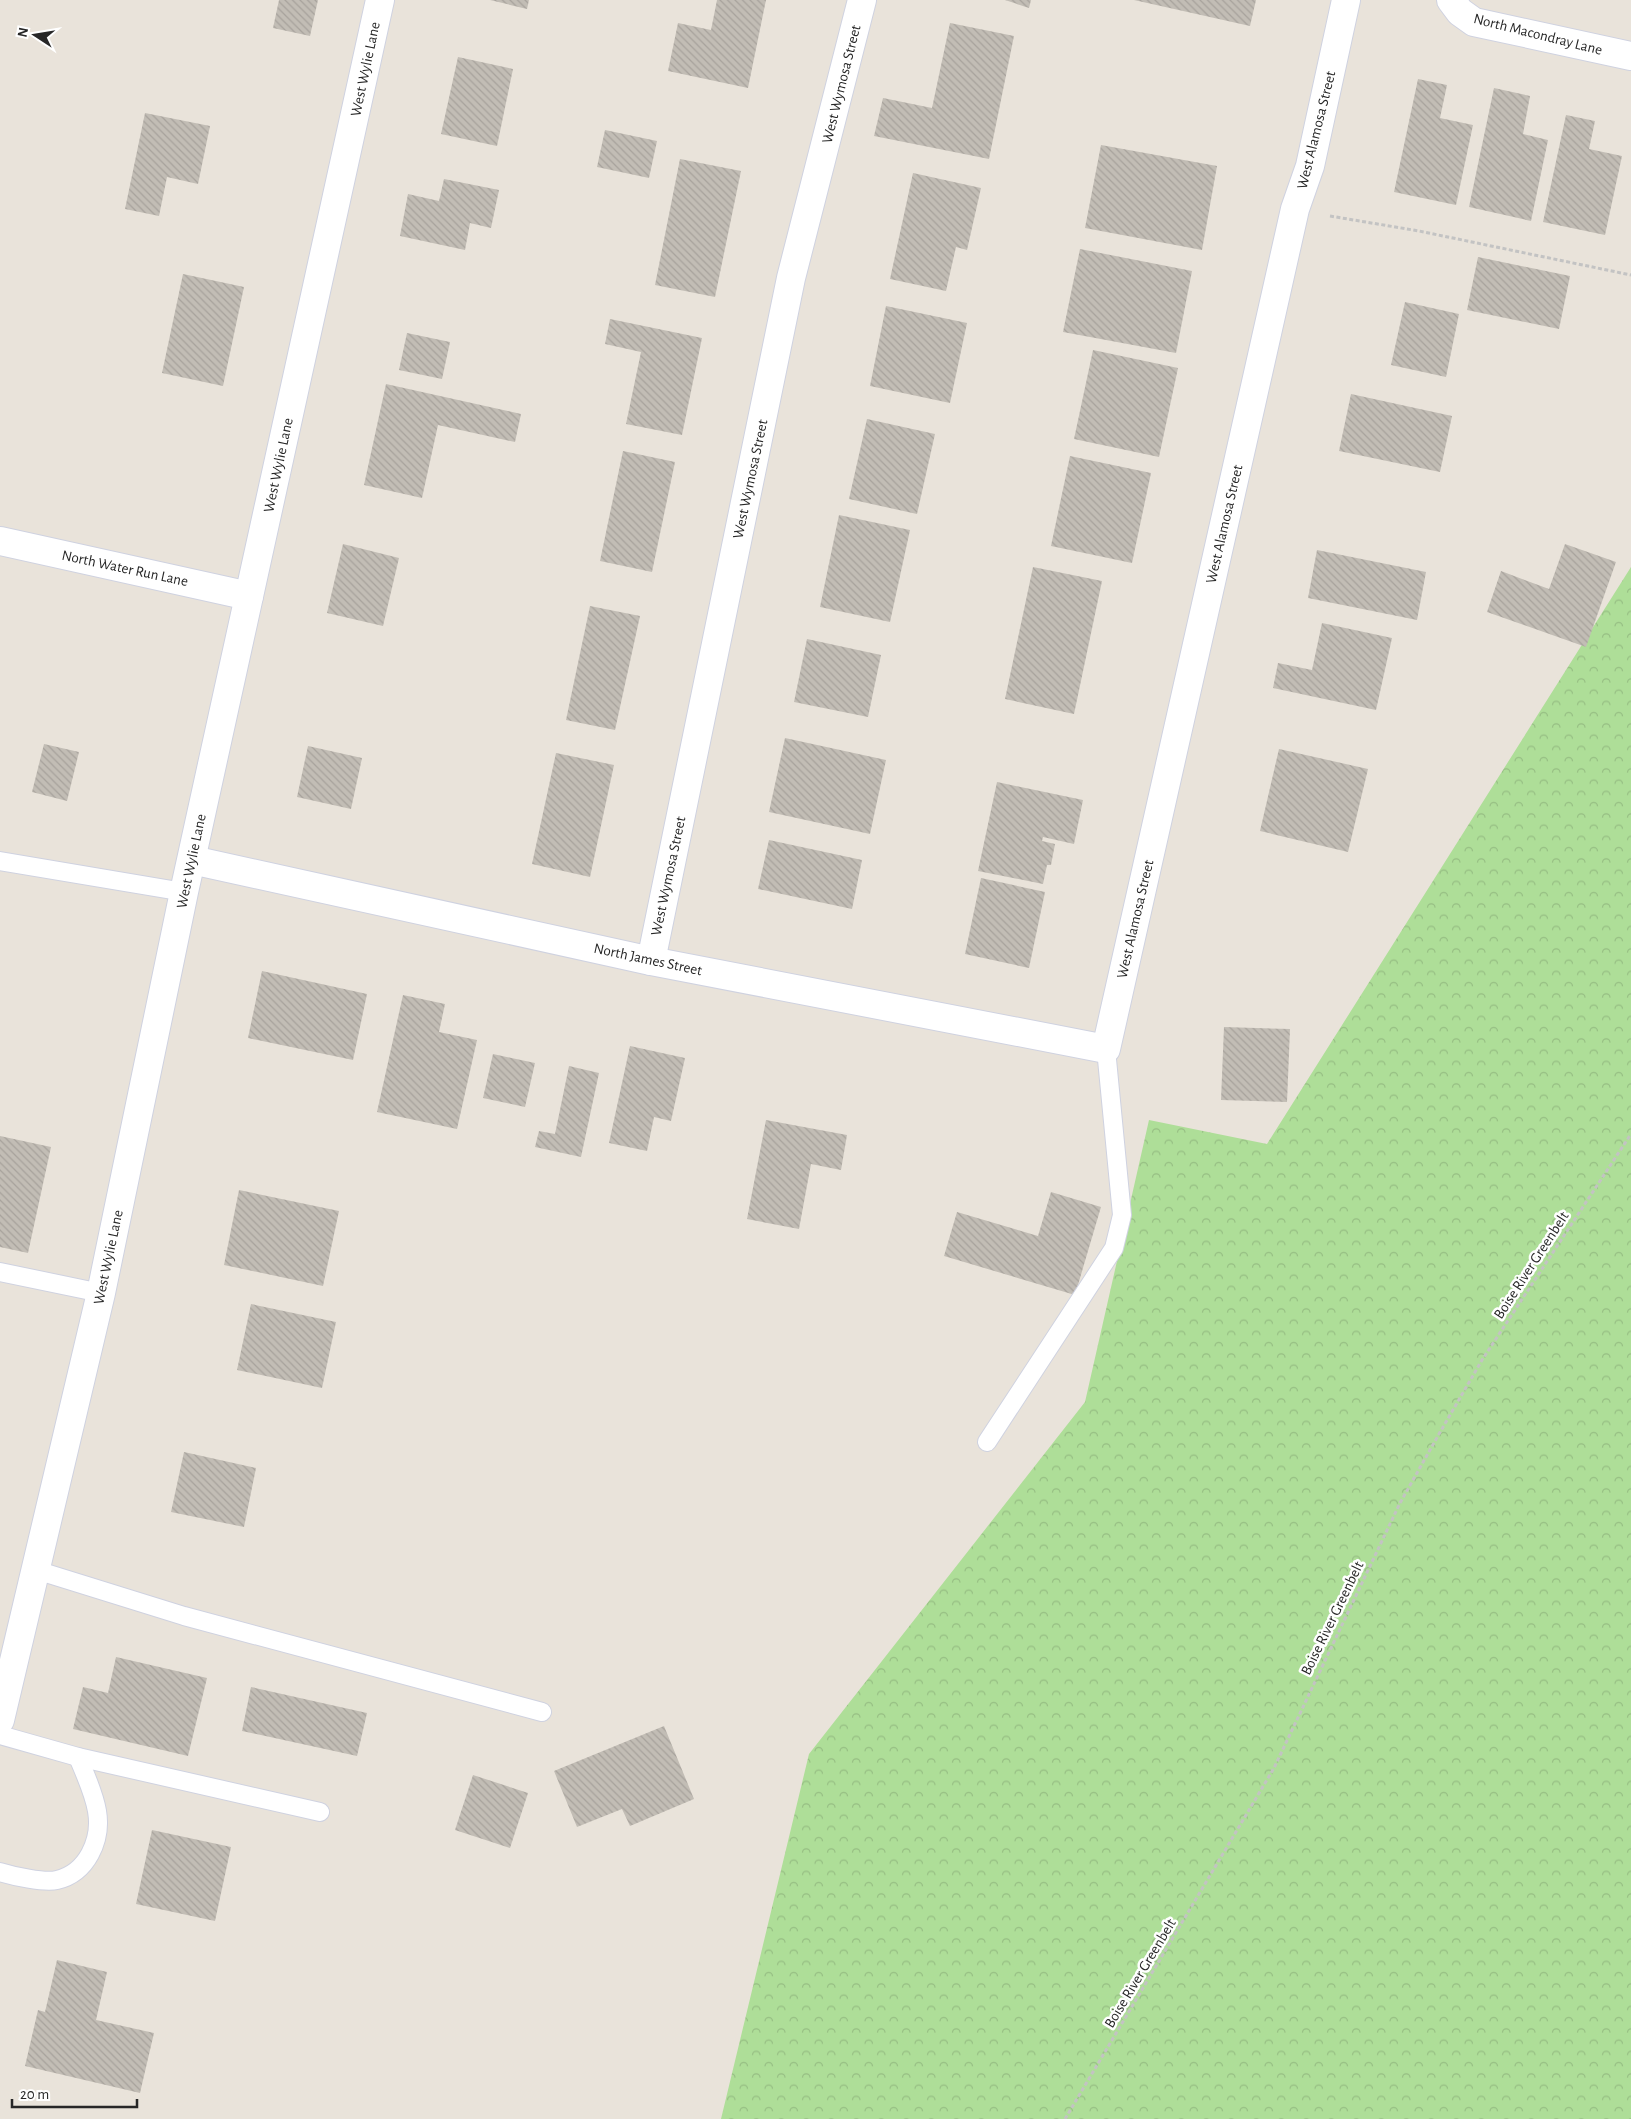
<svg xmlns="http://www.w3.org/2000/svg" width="1631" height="2119" font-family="'Alegreya Sans',sans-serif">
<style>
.forest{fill:url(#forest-crowns)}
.building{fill:url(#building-back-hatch)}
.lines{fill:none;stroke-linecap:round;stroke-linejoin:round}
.lane-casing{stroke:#cfd2e0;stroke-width:20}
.street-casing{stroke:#cfd2e0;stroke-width:30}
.path{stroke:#c3c3c3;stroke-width:3;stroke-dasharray:4 2.5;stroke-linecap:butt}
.lane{stroke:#fff;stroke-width:18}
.street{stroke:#fff;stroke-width:28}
.labels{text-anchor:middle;stroke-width:5;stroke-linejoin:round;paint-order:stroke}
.street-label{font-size:15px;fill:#272727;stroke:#fff}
</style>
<defs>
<pattern id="forest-crowns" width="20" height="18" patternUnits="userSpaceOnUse" patternTransform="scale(1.25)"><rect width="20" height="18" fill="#aede98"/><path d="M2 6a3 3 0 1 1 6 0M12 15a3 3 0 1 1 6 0" fill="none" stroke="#96be83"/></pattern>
<pattern id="building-back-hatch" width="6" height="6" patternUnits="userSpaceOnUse" patternTransform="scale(1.25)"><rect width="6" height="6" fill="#c2bdb5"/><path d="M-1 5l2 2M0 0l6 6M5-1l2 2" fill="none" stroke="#a7a29c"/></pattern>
</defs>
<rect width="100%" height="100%" fill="#e9e3da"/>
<path class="forest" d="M1631 567V2119H721L809 1754 1085 1402 1149 1120 1267 1144Z"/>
<g class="building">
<path d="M279 0H318L310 36 273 28Z"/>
<path d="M490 0H529L527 9Z"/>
<path d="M717 0H766L748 88 668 71 678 23 711 30Z"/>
<path d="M1005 0H1031L1029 8Z"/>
<path d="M1134 0H1256L1250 26Z"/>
<path d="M950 23 1014 36 989 159 874 136 883 98 932 108Z"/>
<path d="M458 57 513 69 497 146 441 134Z"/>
<path d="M1418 79 1447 85 1440 118 1473 125 1456 205 1394 192Z"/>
<path d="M1494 88 1530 96 1523 134 1548 140 1531 221 1469 207Z"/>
<path d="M145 113 210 126 198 184 167 177 159 216 125 209Z"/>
<path d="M1566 115 1595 121 1589 149 1622 156 1605 235 1543 222Z"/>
<path d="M605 130 657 141 649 178 597 167Z"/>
<path d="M1101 145 1217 166 1202 250 1085 228Z"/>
<path d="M680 159 741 171 715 297 655 285Z"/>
<path d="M913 173 981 188 967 250 956 247 946 291 890 279Z"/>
<path d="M444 179 499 190 491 228 470 223 465 250 400 236 408 194 439 201Z"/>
<path d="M1080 249 1192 271 1176 353 1063 332Z"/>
<path d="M1478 257 1570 276 1559 329 1467 310Z"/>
<path d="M183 274 244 287 223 386 162 373Z"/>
<path d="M1405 302 1459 314 1446 377 1391 365Z"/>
<path d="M886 306 967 323 950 403 870 386Z"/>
<path d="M610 319 702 338 682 435 626 424 641 352 605 344Z"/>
<path d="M407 333 450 342 442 379 399 370Z"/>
<path d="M1093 350 1178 368 1159 457 1074 439Z"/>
<path d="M386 384 521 414 515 442 438 425 422 498 364 485Z"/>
<path d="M1351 394 1452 416 1440 472 1339 451Z"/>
<path d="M867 419 935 434 917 514 849 499Z"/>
<path d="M623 451 675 462 652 572 600 561Z"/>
<path d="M1070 456 1151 473 1132 563 1051 546Z"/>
<path d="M839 515 910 530 890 622 820 607Z"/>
<path d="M343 544 399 558 383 626 327 613Z"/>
<path d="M1565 544 1616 562 1586 647 1487 612 1501 571 1549 589Z"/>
<path d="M1317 550 1426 572 1417 620 1308 598Z"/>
<path d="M1033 567 1102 581 1074 714 1005 699Z"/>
<path d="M590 606 640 616 615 730 566 720Z"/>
<path d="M1322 623 1392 638 1376 710 1273 688 1278 663 1312 670Z"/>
<path d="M807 639 881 655 868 717 794 702Z"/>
<path d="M785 738 886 760 870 834 769 812Z"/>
<path d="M44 744 79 752 67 801 32 792Z"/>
<path d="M308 746 362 758 351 809 297 797Z"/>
<path d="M1279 749 1368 769 1348 852 1260 831Z"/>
<path d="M556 753 614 765 590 877 532 864Z"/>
<path d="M997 782 1083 800 1074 844 1043 837 1042 841 1055 844 1051 865H1047L1043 884 978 871Z"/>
<path d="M769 840 862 860 852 909 758 889Z"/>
<path d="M981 878 1045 892 1029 968 965 954Z"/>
<path d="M262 971 367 994 353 1060 248 1038Z"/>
<path d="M403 995 445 1004 439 1032 477 1040 457 1129 377 1112Z"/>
<path d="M1224 1027 1290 1029 1287 1102 1221 1100Z"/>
<path d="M630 1046 685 1058 671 1121 654 1117 647 1151 609 1143Z"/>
<path d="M493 1054 535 1063 525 1107 483 1098Z"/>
<path d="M569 1066 599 1073 581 1157 535 1147 539 1131 555 1134Z"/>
<path d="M766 1120 847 1135 841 1170 811 1164 799 1229 747 1219Z"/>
<path d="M0 1136 51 1147 28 1253 0 1247Z"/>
<path d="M239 1190 339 1211 323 1286 224 1265Z"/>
<path d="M1051 1192 1101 1207 1075 1295 944 1256 957 1212 1038 1236Z"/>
<path d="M251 1304 336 1322 322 1388 237 1370Z"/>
<path d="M184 1452 256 1468 244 1527 171 1512Z"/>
<path d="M116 1657 207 1678 188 1756 73 1729 83 1687 108 1693Z"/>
<path d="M251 1687 367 1713 357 1756 242 1731Z"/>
<path d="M664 1726 694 1799 630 1826 622 1809 577 1827 554 1771Z"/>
<path d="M473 1775 528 1793 510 1848 455 1830Z"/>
<path d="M152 1830 231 1847 215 1921 136 1904Z"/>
<path d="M57 1960 107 1972 96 2020 154 2033 140 2093 25 2066 38 2010 45 2012Z"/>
</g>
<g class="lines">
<g class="lane-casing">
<g id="lane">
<path d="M0 861 184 892"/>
<path d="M0 1272 101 1293"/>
<path d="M987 1442 1114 1248 1122 1215 1106 1049"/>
<path d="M36 1570 184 1616 542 1712"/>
<path d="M0 1735 78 1757 320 1812"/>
<path d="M0 1872C13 1876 44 1883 57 1880 87 1873 102 1840 97 1811 94 1793 85 1774 78 1757"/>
</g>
</g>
<g class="street-casing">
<g id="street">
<path d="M1451 0 1460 12 1474 22 1631 56"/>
<path d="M0 541 249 596"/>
<path d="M192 860 651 961 1106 1049 1295 209 1310 166 1346 0"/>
<path d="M651 961 791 278 862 0"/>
<path d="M0 1720 101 1293 184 892 380 0"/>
</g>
</g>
<g class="path">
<path d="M1330 216 1419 231 1631 275"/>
<path d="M1065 2119 1274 1768 1400 1503 1439 1434 1482 1360 1631 1134"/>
</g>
<use href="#lane" class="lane"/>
<use href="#street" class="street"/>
</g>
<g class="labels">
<g class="street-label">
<text transform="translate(1538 34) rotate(14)" y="5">North Macondray Lane</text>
<text transform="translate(365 69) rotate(-78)" y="5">West Wylie Lane</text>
<text transform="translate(841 84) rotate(-76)" y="5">West Wymosa Street</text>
<text transform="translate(1316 130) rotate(-76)" y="5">West Alamosa Street</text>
<text transform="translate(278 465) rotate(-78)" y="5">West Wylie Lane</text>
<text transform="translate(750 479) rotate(-78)" y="5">West Wymosa Street</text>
<text transform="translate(1224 524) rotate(-77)" y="5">West Alamosa Street</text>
<text transform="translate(125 568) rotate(12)" y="5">North Water Run Lane</text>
<text transform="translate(191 861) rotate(-78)" y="5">West Wylie Lane</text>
<text transform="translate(668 876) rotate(-78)" y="5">West Wymosa Street</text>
<text transform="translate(1135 919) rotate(-77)" y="5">West Alamosa Street</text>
<text transform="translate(648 959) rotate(12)" y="5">North James Street</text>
<text transform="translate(108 1257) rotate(-78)" y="5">West Wylie Lane</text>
<text transform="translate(1531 1265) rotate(-57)" y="5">Boise River Greenbelt</text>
<text transform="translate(1332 1618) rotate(-64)" y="5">Boise River Greenbelt</text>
<text transform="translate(1140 1973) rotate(-59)" y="5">Boise River Greenbelt</text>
</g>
</g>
<g transform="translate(35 35) rotate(282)" stroke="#ffffff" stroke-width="4" paint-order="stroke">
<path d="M0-4L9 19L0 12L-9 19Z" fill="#272727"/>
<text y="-8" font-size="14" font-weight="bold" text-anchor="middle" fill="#272727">N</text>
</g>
<path d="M12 2099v8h125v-8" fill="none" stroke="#272727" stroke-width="2.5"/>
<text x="20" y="2099" font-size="15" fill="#272727" stroke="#ffffff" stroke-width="4" paint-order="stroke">20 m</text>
</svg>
